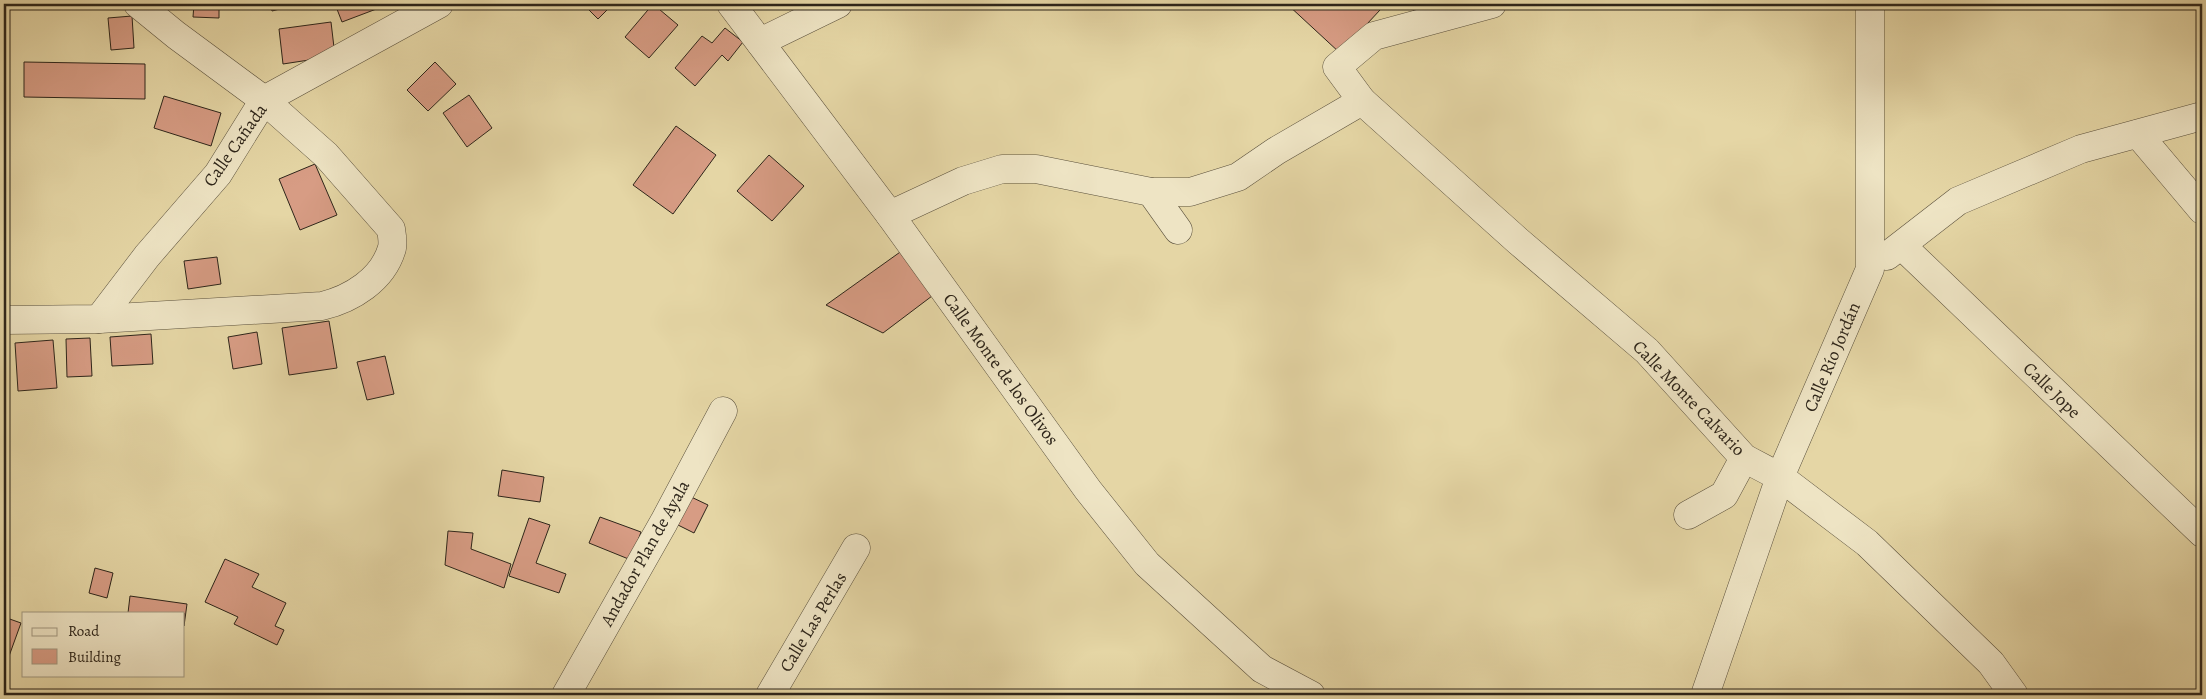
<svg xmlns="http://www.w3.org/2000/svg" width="2206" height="699" font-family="Alegreya,serif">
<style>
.building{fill:#d79c84;stroke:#2d251a}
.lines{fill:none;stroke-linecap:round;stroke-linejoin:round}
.minor-casing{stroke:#5b513d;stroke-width:29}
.minor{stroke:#eee4c4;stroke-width:28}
.labels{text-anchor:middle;stroke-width:4;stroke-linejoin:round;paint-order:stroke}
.street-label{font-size:18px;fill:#2d251a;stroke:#eee4c4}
</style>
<rect width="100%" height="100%" fill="#e5d6a5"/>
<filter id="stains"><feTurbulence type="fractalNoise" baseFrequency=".004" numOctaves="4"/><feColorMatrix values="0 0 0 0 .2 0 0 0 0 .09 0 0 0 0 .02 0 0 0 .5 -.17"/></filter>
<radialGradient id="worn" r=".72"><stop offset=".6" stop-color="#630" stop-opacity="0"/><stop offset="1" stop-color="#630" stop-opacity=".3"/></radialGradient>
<g class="building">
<path d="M194 4H219V18L193 17Z"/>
<path d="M270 4H299L272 11Z"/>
<path d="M335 4H378L379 8 342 22Z"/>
<path d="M583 4H613L598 19Z"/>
<path d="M653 4 678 25 649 58 625 37Z"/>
<path d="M1287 4H1373L1380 10 1340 53Z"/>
<path d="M1411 4H1451L1416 17Z"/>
<path d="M132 16 134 48 111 50 108 18Z"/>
<path d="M331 22 335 56 283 64 279 29Z"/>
<path d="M725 28 743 42 728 61 722 55 695 86 675 68 702 36 712 43Z"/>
<path d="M24 62 145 64V99L24 97Z"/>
<path d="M435 62 456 84 428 111 407 90Z"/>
<path d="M469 95 492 128 467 147 443 113Z"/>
<path d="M164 96 221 113 211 146 154 128Z"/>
<path d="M676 126 716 155 673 214 633 185Z"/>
<path d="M769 155 804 186 772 221 737 191Z"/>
<path d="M315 164 337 215 300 230 279 179Z"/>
<path d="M903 250 936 293 883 333 826 305Z"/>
<path d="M217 257 221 284 188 289 184 261Z"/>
<path d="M329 321 337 368 289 375 282 328Z"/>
<path d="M257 332 262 364 233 369 228 337Z"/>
<path d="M151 334 153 364 112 366 110 337Z"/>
<path d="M90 338 92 376 67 377 66 339Z"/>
<path d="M53 340 57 388 18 391 15 343Z"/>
<path d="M385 356 394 394 367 400 357 362Z"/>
<path d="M502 470 544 477 540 502 498 496Z"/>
<path d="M687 495 708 505 694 533 672 522Z"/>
<path d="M600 517 641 532 631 560 589 543Z"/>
<path d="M529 518 550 525 536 563 566 574 559 593 509 576Z"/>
<path d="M448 531 473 533 471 549 511 564 504 588 445 565Z"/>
<path d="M225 559 259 574 252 587 286 603 275 626 284 630 277 645 234 624 238 617 205 602Z"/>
<path d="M95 568 113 573 107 598 89 593Z"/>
<path d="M130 596 187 604 184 626V613H128Z"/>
<path d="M4 617 21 623 4 670Z"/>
</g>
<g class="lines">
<g class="minor-casing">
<g id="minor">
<path d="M731 4 890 215 1088 490 1147 564 1262 669 1311 695"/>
<path d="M1492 4 1374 36 1337 67 1362 101 1518 241 1647 351 1744 458 1780 477 1867 543 1991 663 2014 695"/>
<path d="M760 42 838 4"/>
<path d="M2138 134 2202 210"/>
<path d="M1151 192 1178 230"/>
<path d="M890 215 963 181 1002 169H1036L1151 192H1190L1238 177 1276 151 1362 101"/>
<path d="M1902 246 2202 533"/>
<path d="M1887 256 1958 201 2081 149 2202 116"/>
<path d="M99 319 147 256 218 174 264 100 439 4"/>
<path d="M4 320 99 319 322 306C351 299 383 280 392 248 393 243 392 235 391 229L326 155 264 100 176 35 138 4"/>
<path d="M1688 515 1724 495 1744 458"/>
<path d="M566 695 664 522 723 411"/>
<path d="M770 695 856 548"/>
<path d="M1705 695 1780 477 1870 269V4"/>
</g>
</g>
<use href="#minor" class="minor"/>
</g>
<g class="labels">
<g class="street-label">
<text transform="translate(235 145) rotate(-55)" y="6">Calle Cañada</text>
<text transform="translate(1832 357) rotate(-67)" y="6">Calle Río Jordán</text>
<text transform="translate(1001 369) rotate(54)" y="6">Calle Monte de los Olivos</text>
<text transform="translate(2052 390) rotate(44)" y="6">Calle Jope</text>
<text transform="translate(1689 398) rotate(46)" y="6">Calle Monte Calvario</text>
<text transform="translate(645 553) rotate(-61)" y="6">Andador Plan de Ayala</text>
<text transform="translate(813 622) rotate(-59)" y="6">Calle Las Perlas</text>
</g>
</g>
<rect width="2206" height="699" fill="none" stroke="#e5d6a5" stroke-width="20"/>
<rect x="5" y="5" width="2196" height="689" fill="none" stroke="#2d251a" stroke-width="2.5"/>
<rect x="10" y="10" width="2186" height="679" fill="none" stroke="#2d251a"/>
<rect x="22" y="612" width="162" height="65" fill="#eee4c4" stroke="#a19880"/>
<rect x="32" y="628" width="25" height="8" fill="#eee4c4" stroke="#a19880"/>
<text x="68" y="636" font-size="15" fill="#2d251a">Road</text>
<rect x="32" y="649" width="25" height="15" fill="#d79c84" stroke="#a19880"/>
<text x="68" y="662" font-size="15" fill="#2d251a">Building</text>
<rect width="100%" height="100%" filter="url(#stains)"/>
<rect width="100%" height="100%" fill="url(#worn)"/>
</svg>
